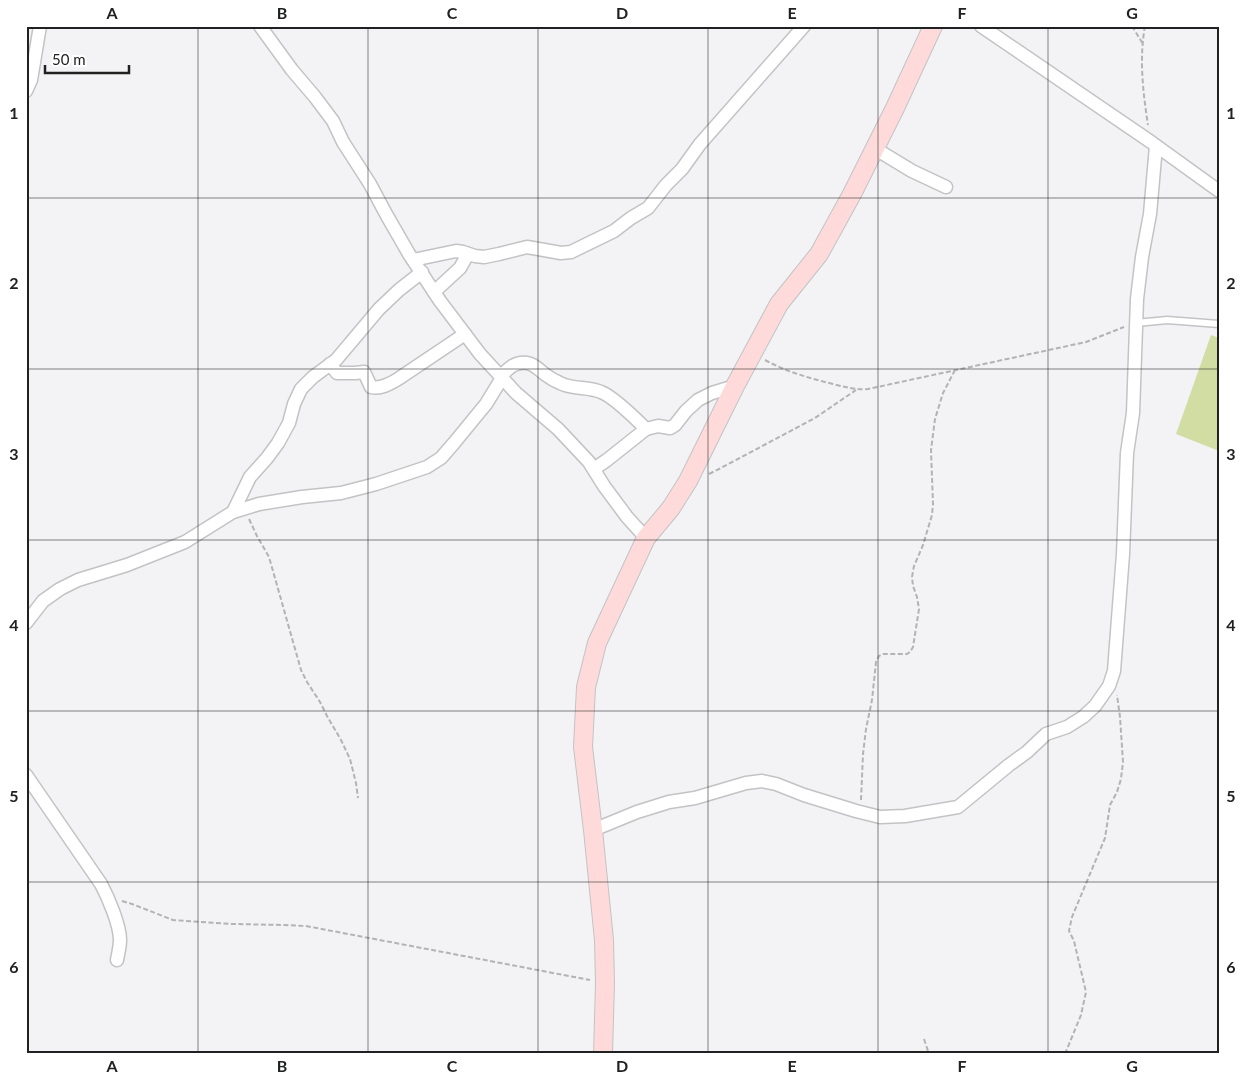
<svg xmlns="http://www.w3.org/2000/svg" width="1245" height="1080" font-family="Lato,sans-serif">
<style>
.pitch{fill:#d1dda2}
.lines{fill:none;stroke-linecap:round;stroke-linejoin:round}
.lane-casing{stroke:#c2c3c4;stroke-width:9}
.street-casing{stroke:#c2c3c4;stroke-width:15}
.secondary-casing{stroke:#c2c3c4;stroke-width:20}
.path{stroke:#b3b3b4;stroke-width:2;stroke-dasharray:5 2.5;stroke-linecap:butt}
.lane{stroke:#fff;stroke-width:6}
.street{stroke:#fff;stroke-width:12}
.secondary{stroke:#fedbda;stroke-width:18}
.grid{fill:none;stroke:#202121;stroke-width:1;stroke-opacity:0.55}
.neatline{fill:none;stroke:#202121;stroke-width:2}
.grid-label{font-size:16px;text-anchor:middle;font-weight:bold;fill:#202121}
</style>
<rect width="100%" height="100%" fill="#f3f3f5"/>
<path class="pitch" d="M1211 335 1219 338V451L1176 434Z"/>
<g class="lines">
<g class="lane-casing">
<path id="lane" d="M1136 323 1167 320 1219 324"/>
</g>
<g class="street-casing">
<g id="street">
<path d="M260 26 292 70 315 97 333 121 343 142 370 184 386 214 409 254 440 301 480 354 516 393 558 429 589 462 604 486 627 517 646 538"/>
<path d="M981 26 1151 142 1219 191"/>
<path d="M26 91 31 80 40 26"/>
<path d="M874 148 912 171 946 187"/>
<path d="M413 260 456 251 463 252 475 256 484 257 499 254 527 247 561 253 571 252 614 231 631 218 648 208 666 185 682 169 700 144 804 26"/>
<path d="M434 292 460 268 468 254"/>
<path d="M330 364 337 373H355L364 372 371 387C381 389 390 384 398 379L465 334"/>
<path d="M501 376C508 369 515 361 527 363 535 364 540 371 546 375 550 378 555 381 560 383 573 390 588 386 601 392 614 397 636 419 646 429"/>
<path d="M594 469 607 460 646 429 658 426 670 428 675 425 686 411 698 400 712 393 735 386"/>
<path d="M233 512 250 477 267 458 278 443 289 423 294 404 301 389 313 377 336 360 379 309 399 290 422 272"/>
<path d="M26 623 43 601 60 589 78 580 127 565 185 542 233 512 259 504 302 497 341 493 376 484 427 467 441 458 454 443 486 404 502 378"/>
<path d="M26 775 101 884C108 897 120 925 120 940 120 947 118 954 117 960"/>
<path d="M593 830 637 812 669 802 695 798 746 783 762 781 776 784 804 795 856 811 880 817 905 816 958 807 1009 765 1027 752 1046 734 1067 727 1083 717 1095 706 1109 686 1114 671 1123 554 1127 453 1133 413 1137 299 1142 257 1150 214 1156 146"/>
</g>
</g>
<g class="secondary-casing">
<path id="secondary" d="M603 1054 605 983 604 940 593 830 583 747 586 687 597 643 646 538 671 508 688 481 735 386 779 304 819 254 852 194 895 108 933 26"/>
</g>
<g class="path">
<path d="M1132 26 1143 44"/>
<path d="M1145 26C1139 59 1143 93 1148 125"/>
<path d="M765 360C787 372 809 378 833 384 845 387 855 390 868 389L1086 342 1124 327"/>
<path d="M709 474 719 469 815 418 856 390"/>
<path d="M249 519 257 536 269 557 301 670 307 682 320 702 327 716 341 740 350 759 356 783 358 798"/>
<path d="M861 800 863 754 866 729 872 700 876 662 879 656 883 654H907L910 652 913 647 919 609 917 597 913 586 912 577 914 566 923 545 932 515 933 504 931 450 935 419 943 393 955 370"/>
<path d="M122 901 132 904 173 920 232 924 285 925 306 926 590 980"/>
<path d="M924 1039 929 1054"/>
<path d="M1065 1054 1081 1015 1086 992 1074 941 1069 931 1072 917 1105 838 1110 805 1117 792 1121 779 1123 762 1120 717 1117 695"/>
</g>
<use href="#lane" class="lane"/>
<use href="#street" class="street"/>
<use href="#secondary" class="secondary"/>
</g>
<path class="grid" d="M198 26V1054M368 26V1054M538 26V1054M708 26V1054M878 26V1054M1048 26V1054M26 198H1219M26 369H1219M26 540H1219M26 711H1219M26 882H1219"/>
<rect width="1245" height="1080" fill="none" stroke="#ffffff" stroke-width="55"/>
<path d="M45 65v8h84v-8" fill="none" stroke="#202121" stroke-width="2.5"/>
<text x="52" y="65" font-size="15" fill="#202121" stroke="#ffffff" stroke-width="4" paint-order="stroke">50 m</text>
<rect x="28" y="28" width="1190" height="1024" class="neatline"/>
<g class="grid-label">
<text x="112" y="19">A</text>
<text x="282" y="19">B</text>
<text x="452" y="19">C</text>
<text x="622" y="19">D</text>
<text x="792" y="19">E</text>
<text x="962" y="19">F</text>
<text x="1132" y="19">G</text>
<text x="14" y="119">1</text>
<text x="1231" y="119">1</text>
<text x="14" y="289">2</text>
<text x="1231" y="289">2</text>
<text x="14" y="460">3</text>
<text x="1231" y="460">3</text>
<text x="14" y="631">4</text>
<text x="1231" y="631">4</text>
<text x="14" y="802">5</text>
<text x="1231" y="802">5</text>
<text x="14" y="973">6</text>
<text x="1231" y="973">6</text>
<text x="112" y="1072">A</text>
<text x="282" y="1072">B</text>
<text x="452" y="1072">C</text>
<text x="622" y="1072">D</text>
<text x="792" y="1072">E</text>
<text x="962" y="1072">F</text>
<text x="1132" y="1072">G</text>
</g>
</svg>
